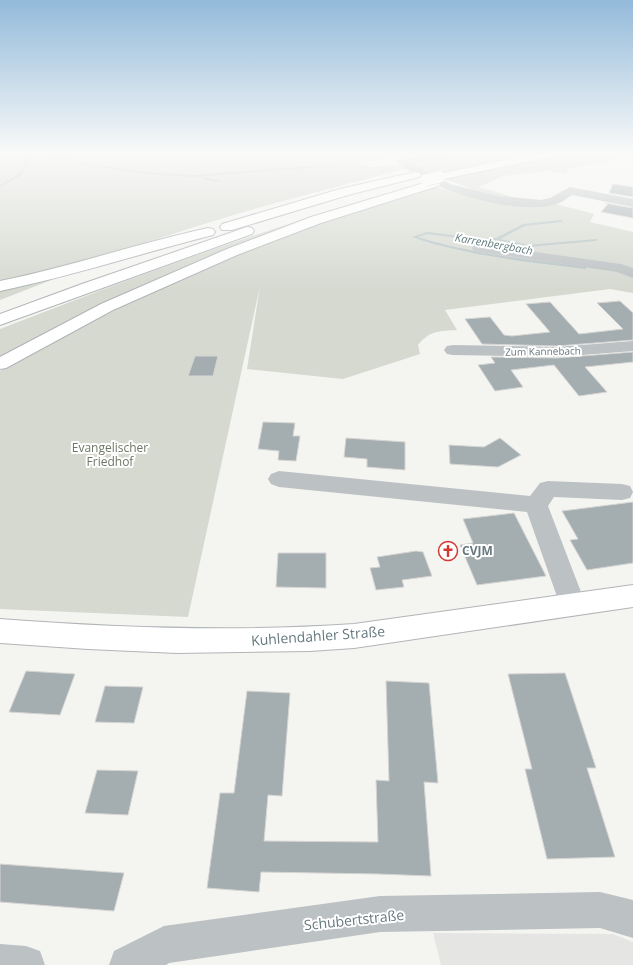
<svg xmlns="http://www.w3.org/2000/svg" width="633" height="965" font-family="'Open Sans',sans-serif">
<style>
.built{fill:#e5e5e4}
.green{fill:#d5d9d0}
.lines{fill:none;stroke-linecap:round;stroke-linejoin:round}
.stream{fill:#b4c2c4;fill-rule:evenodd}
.building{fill:#a4adaf;stroke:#d6d5d4}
.major-casing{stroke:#b0b5b7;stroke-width:2}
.highway-casing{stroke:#afb4b6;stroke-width:2}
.minor{fill:#bcc1c3;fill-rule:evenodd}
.major{fill:#fff;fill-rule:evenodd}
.highway{fill:#fff;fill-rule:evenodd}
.highway-bridge-casing{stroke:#afb4b6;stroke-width:13;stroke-linecap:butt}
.highway-bridge{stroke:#fff;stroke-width:12}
.labels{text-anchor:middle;stroke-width:4;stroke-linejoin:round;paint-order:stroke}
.far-street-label{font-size:10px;fill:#66797f;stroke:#fff}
.far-water-label{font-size:11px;font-style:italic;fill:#627b7d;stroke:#fff}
.park-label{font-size:12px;fill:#6b7764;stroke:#fff}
.poi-label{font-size:12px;font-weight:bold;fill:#66797f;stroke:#fff;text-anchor:start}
.near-street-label{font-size:14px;fill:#66797f;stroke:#fff}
</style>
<rect width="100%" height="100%" fill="#f4f4f1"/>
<path class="built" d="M433 933 613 934 633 942V965H441Z"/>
<g class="green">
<path d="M0 154H424L372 161 353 162 371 167 393 165 409 168C340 186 271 203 204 224 137 245 70 270 0 281Z"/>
<path d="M454 154H633V157L569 168 566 174 548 171 503 176 479 187 526 201C485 196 447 181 410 164L425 159Z"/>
<path d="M436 187 467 195 552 203 594 214 590 222 633 232V293L610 289 445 310 457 330C440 331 430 330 418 345L420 354 343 379 247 369 260 286 188 617 0 609V371L33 352 145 295 238 255 321 222 358 209Z"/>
<path d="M327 212 282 229 0 359V329C108 287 216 246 327 212Z"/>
<path d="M54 279 0 300V290Z"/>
</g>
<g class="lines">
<g class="stream">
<path d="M28 154H31L26 159 29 165 20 176 0 187V185L18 174 25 165 23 159Z"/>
<path d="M44 154 59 155 82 163 156 173 193 175 336 164 338 165 336 166 193 177 156 175 82 165 58 157Z"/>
<path d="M203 177 218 180 220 181 218 182 204 179 202 178Z"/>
<path d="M561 220 563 221 562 222 525 226 500 239 528 245 596 239 598 240 596 241 528 247 497 240H476L427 234 418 237C472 254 529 259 585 267H586V269L520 261 477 254 433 244 412 237 427 232 476 238H496L523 224Z"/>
</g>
</g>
<g class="building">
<path d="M613 184 633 187V197L609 193Z"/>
<path d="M605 203 633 208V218L601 212 608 204Z"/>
<path d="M620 301 633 313V340L557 346 482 344 465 319 490 317 504 335 512 336 550 332 526 304 550 302 579 334 623 329 597 303Z"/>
<path d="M633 352V362L585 367 607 392 579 396 554 365 511 370 523 387 495 391 478 365 495 363 491 357 557 358Z"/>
<path d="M195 356H218L213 376H188Z"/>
<path d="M263 422 295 423 293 436H300L296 461 278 460 279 451 258 449Z"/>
<path d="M346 438 405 442V470L367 467V459L344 457Z"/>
<path d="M500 438 521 455 498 467 450 464 449 445 484 447Z"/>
<path d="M633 502V563L587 570 570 540 578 539 562 511Z"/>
<path d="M514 513 546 576 477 585 460 545 473 543 463 519Z"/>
<path d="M416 551 423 552 432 576 402 580 404 587 376 590 370 568 380 567 377 557Z"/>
<path d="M278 553H326V588L276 587Z"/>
<path d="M26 671 75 674 60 715 9 712Z"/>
<path d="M565 673 596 768H587L615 857 547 859 525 769H532L508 674Z"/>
<path d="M386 681 429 683 438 783 424 782 431 876 378 874 261 872 259 892 207 888 220 793H234L247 691 290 693 282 796 268 795 264 841 378 842 376 780 389 781Z"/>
<path d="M105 686 143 687 134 723 95 722Z"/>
<path d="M97 770 138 771 128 815 85 813Z"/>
<path d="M0 864 124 873 114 911 0 902Z"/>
</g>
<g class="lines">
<g class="major-casing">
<path id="major" d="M633 585V607L354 648 310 651 177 653 88 649 0 643V619C118 628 236 632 354 624Z"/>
</g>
<g class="highway-casing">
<g id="highway">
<path d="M532 154H555L550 157 439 180 435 179 433 177 435 175 439 174Z"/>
<path d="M415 172 419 173 421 175 419 177 348 195 232 230H222L220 227 222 224 340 189Z"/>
<path d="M434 180 438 182 440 184 438 186 321 223 237 255 113 310 6 368 0 369V357L101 304 227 249 311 217Z"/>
<path d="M247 227 252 228 254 231 252 234 0 325V314L82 284Z"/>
<path d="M208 228 213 229 215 232 213 235C142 253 72 276 0 291V281C70 267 138 243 208 228Z"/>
</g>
</g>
<g class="minor">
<path d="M424 154H447L446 156 412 163 450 184 499 196 541 200 550 198 570 187 633 199V207L572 195C566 199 560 204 553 205 513 214 449 194 414 174 409 170 401 167 397 162L398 160Z"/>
<path d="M479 244 621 264 633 268V278L617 272 474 251 472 248 474 245Z"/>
<path d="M633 341V351L557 357 453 355 447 354 444 350 447 346 453 345 557 347Z"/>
<path d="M279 471 530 496 540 483 548 481 622 484 630 486 633 492 630 498 622 500 554 497 548 506 586 605 582 613 573 616 564 613 560 605 527 512 279 487 271 484 268 479 271 474Z"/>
<path d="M600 892 633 900V938L600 928 380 932 169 963 166 965H109L114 951 164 926 380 896Z"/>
<path d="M0 944 26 946 40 951 45 965H0Z"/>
</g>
<use href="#major" class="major"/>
<use href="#highway" class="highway"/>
<g class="highway-bridge-casing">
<path id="highway-bridge" d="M426 180 439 177"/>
</g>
<use href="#highway-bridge" class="highway-bridge"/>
</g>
<linearGradient id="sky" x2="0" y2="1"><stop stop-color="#93bada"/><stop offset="0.53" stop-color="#fafaf9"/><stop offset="1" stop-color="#fafaf9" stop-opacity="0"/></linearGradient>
<rect width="633" height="290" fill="url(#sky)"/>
<defs>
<g id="church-ring" transform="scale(1)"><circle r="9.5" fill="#fff" stroke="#d43931" stroke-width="1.5"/><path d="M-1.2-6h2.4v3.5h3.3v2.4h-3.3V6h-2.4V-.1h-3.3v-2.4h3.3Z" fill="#d43931"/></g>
</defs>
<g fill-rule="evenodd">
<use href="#church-ring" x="448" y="551"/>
</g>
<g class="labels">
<g class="far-street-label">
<text transform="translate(543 351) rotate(-1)" y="4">Zum Kannebach</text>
</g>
<g class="far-water-label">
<text transform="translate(494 244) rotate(10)" y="4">Karrenbergbach</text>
</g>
<g class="park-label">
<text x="110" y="452">Evangelischer<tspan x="110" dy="14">Friedhof</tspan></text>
</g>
<g class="poi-label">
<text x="462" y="555">CVJM</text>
</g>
<g class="near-street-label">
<text transform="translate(318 636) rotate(-4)" y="5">Kuhlendahler Straße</text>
<text transform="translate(354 920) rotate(-6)" y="5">Schubertstraße</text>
</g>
</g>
</svg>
